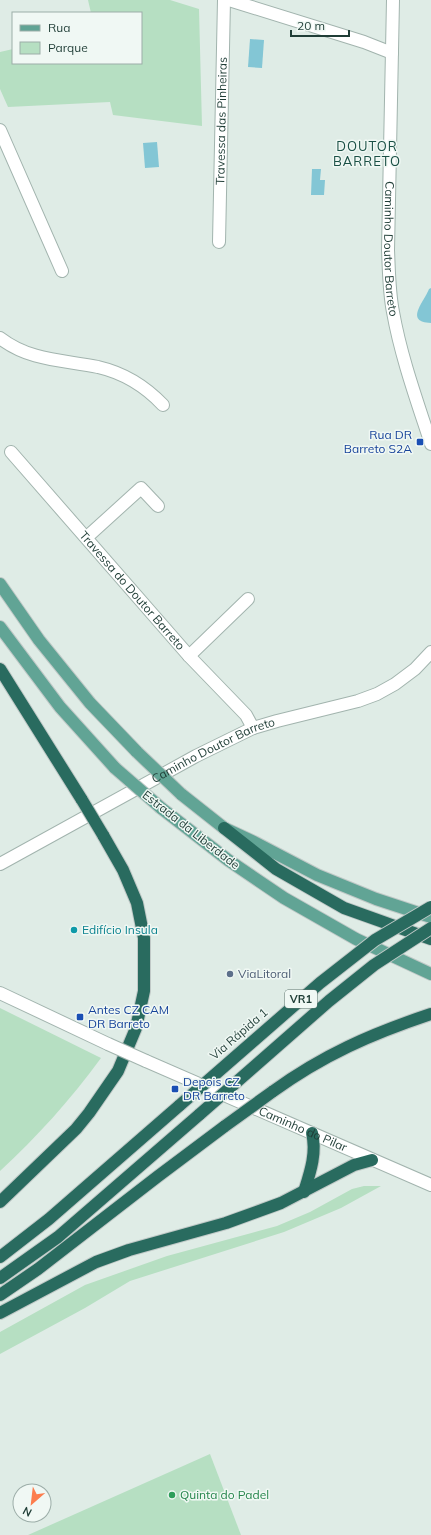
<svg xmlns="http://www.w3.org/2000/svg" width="431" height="1535" font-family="Mulish,sans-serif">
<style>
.green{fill:#b6dfc2}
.water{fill:#83c6d5}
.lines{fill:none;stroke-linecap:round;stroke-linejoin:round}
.minor-casing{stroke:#a2b4ae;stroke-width:14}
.major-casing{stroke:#c0c9c7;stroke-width:14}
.highway-casing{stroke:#c0c9c7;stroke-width:14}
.minor{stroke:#fff;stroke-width:12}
.major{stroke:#61a495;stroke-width:12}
.highway{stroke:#296b5f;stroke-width:12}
.minor-bridge-casing{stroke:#a2b4ae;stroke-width:14;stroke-linecap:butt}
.major-bridge-casing{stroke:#c0c9c7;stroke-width:14;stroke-linecap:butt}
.highway-bridge-casing{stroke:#c0c9c7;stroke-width:14;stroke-linecap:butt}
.minor-bridge{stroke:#fff;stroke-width:12}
.major-bridge{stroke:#61a495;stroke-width:12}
.highway-bridge{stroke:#296b5f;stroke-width:12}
.transit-dot{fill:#1a4fb4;stroke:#f0f8f4;stroke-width:1.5}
.culture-dot{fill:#0f9aa8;stroke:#f0f8f4;stroke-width:1.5}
.service-dot{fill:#5c6f8a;stroke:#f0f8f4;stroke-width:1.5}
.leisure-dot{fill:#2e9e5b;stroke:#f0f8f4;stroke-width:1.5}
.labels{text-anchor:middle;stroke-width:3;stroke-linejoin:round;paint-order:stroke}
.shield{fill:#f0f8f4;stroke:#5e756f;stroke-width:1}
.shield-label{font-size:11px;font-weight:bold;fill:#1f3d36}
.street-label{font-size:12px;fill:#1f3d36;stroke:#f0f8f4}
.transit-label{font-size:12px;fill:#164399;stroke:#f0f8f4;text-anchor:start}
.culture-label{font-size:12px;fill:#0d838f;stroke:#f0f8f4;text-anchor:start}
.service-label{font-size:12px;fill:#4e5e75;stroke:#f0f8f4;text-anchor:start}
.leisure-label{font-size:12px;fill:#27864d;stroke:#f0f8f4;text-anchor:start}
.neighbourhood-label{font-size:13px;letter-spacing:1px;fill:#1a5045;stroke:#f0f8f4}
</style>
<rect width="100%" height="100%" fill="#dfece6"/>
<g class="green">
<path d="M88 0H170L199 9 202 126 113 115 110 102 8 107 0 89V52L13 49V63H141V13H91Z"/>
<path d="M0 1008 101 1058C71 1099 37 1137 0 1171Z"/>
<path d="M364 1186H381L341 1208 284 1232 130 1281 85 1308 0 1354V1332L85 1285 167 1256 277 1226 310 1212 352 1189Z"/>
<path d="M210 1454 241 1535H28Z"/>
</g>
<g class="water">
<path d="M250 39 264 40 262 68 248 67Z"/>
<path d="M157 142 159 167 145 168 143 143Z"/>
<path d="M312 169H321L320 180H325L324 195H311Z"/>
<path d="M431 288V323C404 322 424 302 429 289Z"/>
</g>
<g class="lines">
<g class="minor-casing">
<g id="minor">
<path d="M229 0 364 42 392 53"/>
<path id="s1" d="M393 0 388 250C389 271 389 292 393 312 401 357 417 401 431 444"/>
<path d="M0 130 62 271"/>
<path id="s2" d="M219 242 224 0"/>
<path d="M0 338C30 361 63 360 98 367 124 373 145 386 163 405"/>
<path id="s3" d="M11 452 189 656 246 715 253 728"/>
<path d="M87 537 141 488 158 506"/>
<path d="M189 656 248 599"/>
<path id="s4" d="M0 864 196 756 253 728 277 721 358 701 377 694 395 684 415 669 431 652"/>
<path d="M0 993 108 1044"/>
<path id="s5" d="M146 1061 431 1185"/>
</g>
</g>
<g class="major-casing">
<g id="major">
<path d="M0 584 39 640 90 703 137 752"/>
<path d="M0 627 60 707 115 768"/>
<path d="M181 794 224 828 254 842 317 875 376 899 431 917"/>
<path d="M161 808 228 860 284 898 356 939 431 974"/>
</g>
</g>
<g class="highway-casing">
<g id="highway">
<path d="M0 669 82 800"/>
<path d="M224 828 276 869 344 908 431 939"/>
<path d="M272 1092C323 1055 371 1034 431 1014"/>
<path d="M304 1192C310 1173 317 1153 312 1133"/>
<path d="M0 1202 76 1129 89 1113 118 1071 136 1028 144 991V938L137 903 123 870 103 835"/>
<path d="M0 1257 49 1219 180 1105"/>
<path d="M0 1278 58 1237 200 1114"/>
<path d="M0 1295 38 1269 157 1177 225 1126"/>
<path d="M0 1313 96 1262 129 1250 226 1223 281 1203 354 1165 372 1160"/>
</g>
</g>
<use href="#minor" class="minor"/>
<use href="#major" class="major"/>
<use href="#highway" class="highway"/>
<g class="minor-bridge-casing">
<path id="minor-bridge" d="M108 1044 146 1061"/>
</g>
<g class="major-bridge-casing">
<g id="major-bridge">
<path d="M137 752 181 794"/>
<path d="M115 768 161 808"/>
</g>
</g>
<g class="highway-bridge-casing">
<g id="highway-bridge">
<path d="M82 800 103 835"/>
<path d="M180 1105 320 983 375 940 431 907"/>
<path d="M200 1114 329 1001 374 965 431 928"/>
<path d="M225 1126 272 1092"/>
</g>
</g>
<use href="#minor-bridge" class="minor-bridge"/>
<use href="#major-bridge" class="major-bridge"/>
<use href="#highway-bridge" class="highway-bridge"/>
</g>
<g class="transit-dot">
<rect x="416" y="438" width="8" height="8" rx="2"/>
<rect x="76" y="1013" width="8" height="8" rx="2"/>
<rect x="171" y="1085" width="8" height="8" rx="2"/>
</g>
<circle class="culture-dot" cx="74" cy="930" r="4"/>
<circle class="service-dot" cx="230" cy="974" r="4"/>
<circle class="leisure-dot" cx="172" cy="1495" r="4"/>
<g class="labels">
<rect class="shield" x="285" y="990" width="32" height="18" rx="3"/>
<g class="shield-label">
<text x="301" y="1003">VR1</text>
</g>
<g class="street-label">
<text dy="4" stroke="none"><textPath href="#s2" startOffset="121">Travessa das Pinheiras</textPath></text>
<text dy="4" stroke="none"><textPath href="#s1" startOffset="249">Caminho Doutor Barreto</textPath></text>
<text dy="4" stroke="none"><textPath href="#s3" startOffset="184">Travessa do Doutor Barreto</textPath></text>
<text dy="4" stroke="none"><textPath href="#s4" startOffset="242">Caminho Doutor Barreto</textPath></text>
<text transform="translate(191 830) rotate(38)" y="4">Estrada da Liberdade</text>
<text transform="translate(239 1034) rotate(-41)" y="4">Via Rápida 1</text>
<text dy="4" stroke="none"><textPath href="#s5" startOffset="171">Caminho do Pilar</textPath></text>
</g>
<g class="transit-label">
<text x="412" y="439" text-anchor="end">Rua DR<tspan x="412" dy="14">Barreto S2A</tspan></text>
<text x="88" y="1014">Antes CZ CAM<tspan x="88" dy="14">DR Barreto</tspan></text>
<text x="183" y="1086">Depois CZ<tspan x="183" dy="14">DR Barreto</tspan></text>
</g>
<g class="culture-label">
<text x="82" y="934">Edifício Insula</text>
</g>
<g class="service-label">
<text x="238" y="978">ViaLitoral</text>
</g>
<g class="leisure-label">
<text x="180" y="1499">Quinta do Padel</text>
</g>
<g class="neighbourhood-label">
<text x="367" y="151">DOUTOR<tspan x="367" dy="15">BARRETO</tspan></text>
</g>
</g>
<rect x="12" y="12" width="130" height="52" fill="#f0f8f4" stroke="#9cada8"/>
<rect x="20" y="25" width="20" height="6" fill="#61a495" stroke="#9cada8"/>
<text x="48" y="32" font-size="12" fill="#1f3d36">Rua</text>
<rect x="20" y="42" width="20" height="12" fill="#b6dfc2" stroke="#9cada8"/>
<text x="48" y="52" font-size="12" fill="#1f3d36">Parque</text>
<g transform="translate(32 1503) rotate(208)"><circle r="19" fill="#f0f8f4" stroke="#9cada8"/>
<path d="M0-3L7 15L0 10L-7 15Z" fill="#fc7d4d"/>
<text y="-6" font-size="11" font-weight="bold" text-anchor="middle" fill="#1f3d36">N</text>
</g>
<path d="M291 30v6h58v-6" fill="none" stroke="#1f3d36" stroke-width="2"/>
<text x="297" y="30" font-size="12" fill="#1f3d36" stroke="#f0f8f4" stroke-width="3" paint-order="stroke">20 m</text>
</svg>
